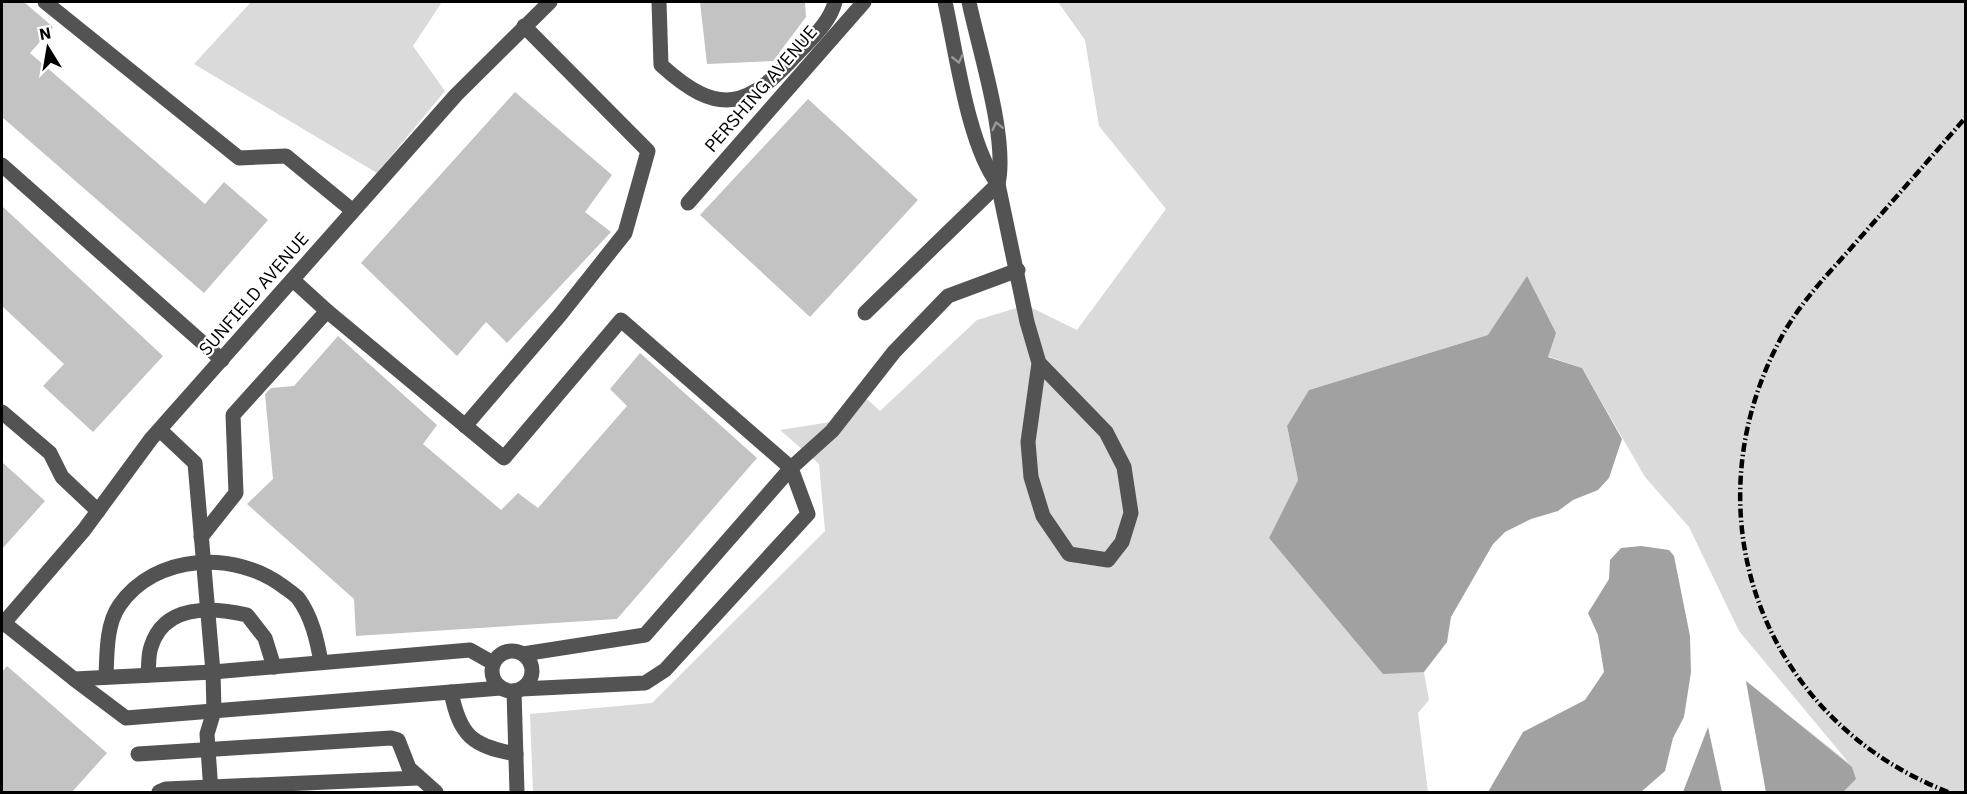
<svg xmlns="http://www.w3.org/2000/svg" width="1967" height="794" font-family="'IBM Plex Sans',sans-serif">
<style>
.green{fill:#dadada}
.water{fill:#a1a1a1}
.building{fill:#c3c3c3}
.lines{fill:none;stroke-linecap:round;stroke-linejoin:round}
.minor{stroke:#535353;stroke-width:15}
.rail{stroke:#000;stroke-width:4.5;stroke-dasharray:9 3 1.5 3;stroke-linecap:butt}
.oneway{stroke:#989898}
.labels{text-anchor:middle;stroke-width:4.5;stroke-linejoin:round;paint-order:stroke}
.street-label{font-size:18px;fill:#000;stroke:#fff}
</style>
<rect width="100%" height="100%" fill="#fff"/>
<g class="green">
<path d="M251 2H442L413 46 445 91 377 173 194 64Z"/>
<path d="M1058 2H1965V792H1766L1746 681 1849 763 1739 631 1689 527 1645 477 1582 368 1488 335 1309 390 1287 426 1298 480 1269 538 1383 673 1424 672 1429 700 1418 713 1428 792H533L530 714 652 703 825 531 819 464 780 430 843 420 858 391 880 411 977 320 1026 305 1077 330 1166 209 1099 126 1085 40Z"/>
</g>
<g class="water">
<path d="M1527 276 1556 333 1548 357 1582 368 1622 439 1609 478 1598 490 1573 500 1558 511 1531 519 1505 532 1493 544 1451 617 1447 642 1424 672 1383 674 1269 538 1298 480 1287 426 1309 390 1488 335Z"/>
<path d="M1641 546 1669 550 1674 556 1690 636 1691 672 1684 717 1673 738 1665 771 1641 792H1488L1523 732 1585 700 1604 672 1598 635 1588 613 1609 579 1610 560 1621 548Z"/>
<path d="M1746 681 1852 767 1856 779 1843 792H1766Z"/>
<path d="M1708 727 1722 792H1683Z"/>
</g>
<g class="building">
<path d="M2 2H24L53 27 30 53 205 204 224 182 268 220 204 293 2 117Z"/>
<path d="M700 2H805L806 17 773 61 707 64Z"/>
<path d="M515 92 612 175 585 212 611 232 507 343 486 322 457 356 361 263Z"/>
<path d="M808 99 918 200 810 317 700 215Z"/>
<path d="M2 206 163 356 93 432 43 386 64 364 2 306Z"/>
<path d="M338 336 437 425 423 444 501 510 518 493 538 508 627 406 610 389 640 353 757 458 617 619 356 636 354 599 247 504 273 479 265 394 271 388 294 386Z"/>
<path d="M2 462 45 501 2 549Z"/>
<path d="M7 666 107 753 72 792H2V672Z"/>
</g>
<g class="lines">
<g class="minor">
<path d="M45 2 239 158 286 156 353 211"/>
<path d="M659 2 661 65C719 118 748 108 798 53 812 38 830 22 835 2"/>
<path d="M945 2C956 51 968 146 998 184L1027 322 1039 363 1028 442 1031 477 1043 516 1069 554 1108 560 1122 542 1131 513 1124 467 1106 432 1039 363"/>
<path d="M969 2C979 50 1008 138 998 184"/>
<path d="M2 165 222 360"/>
<path d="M688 203 864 2"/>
<path d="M293 280 327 311 504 458 621 320 791 468 645 635 523 654"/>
<path d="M865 313 998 184"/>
<path d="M2 412 50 453 62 477 98 511"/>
<path d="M465 426 560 315 625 233 648 151 524 26"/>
<path d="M160 430 195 463 213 672 214 711 207 734 211 792"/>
<path d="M201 537 236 493 233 415 327 311"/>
<path d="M4 623 74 679 213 672 470 650 493 663"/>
<path d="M2 625 84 530 151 439 456 95 550 2"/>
<circle cx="512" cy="671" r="20"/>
<path d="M148 675C149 666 148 655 151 647 164 604 212 607 247 615L265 638 274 667"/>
<path d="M106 677C107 655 106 625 119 606 155 553 236 550 284 587 288 590 294 594 298 598 312 617 317 640 321 662"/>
<path d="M74 679 126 718 501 688"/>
<path d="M521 689 645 683 665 670 808 514 791 468 832 431 894 352 948 296 1018 270"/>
<path d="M514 691 517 792"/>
<path d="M451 692C460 736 472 746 516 754"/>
<path d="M138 754 391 738 398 740 409 768 436 792"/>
<path d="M159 792 166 789 418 778"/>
</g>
<path class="rail" d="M1948 792C1761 719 1686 512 1782 336 1800 303 1827 275 1852 247 1890 204 1928 161 1966 117"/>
</g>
<defs><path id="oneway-chevron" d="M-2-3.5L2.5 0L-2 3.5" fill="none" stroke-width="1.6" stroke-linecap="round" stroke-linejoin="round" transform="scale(1.5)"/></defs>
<g class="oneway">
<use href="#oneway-chevron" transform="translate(958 59) rotate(77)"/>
<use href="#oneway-chevron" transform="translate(997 126) rotate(-103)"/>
</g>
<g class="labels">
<g class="street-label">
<text transform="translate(761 89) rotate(-49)" y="6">PERSHING AVENUE</text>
<text transform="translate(254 294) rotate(-49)" y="6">SUNFIELD AVENUE</text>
</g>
</g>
<rect width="1967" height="794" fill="none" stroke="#000000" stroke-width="6"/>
<g transform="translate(48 48) rotate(349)" stroke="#ffffff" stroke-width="4.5" paint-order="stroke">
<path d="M0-4.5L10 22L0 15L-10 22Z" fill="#000000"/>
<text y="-9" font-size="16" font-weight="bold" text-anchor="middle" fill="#000000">N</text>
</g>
</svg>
